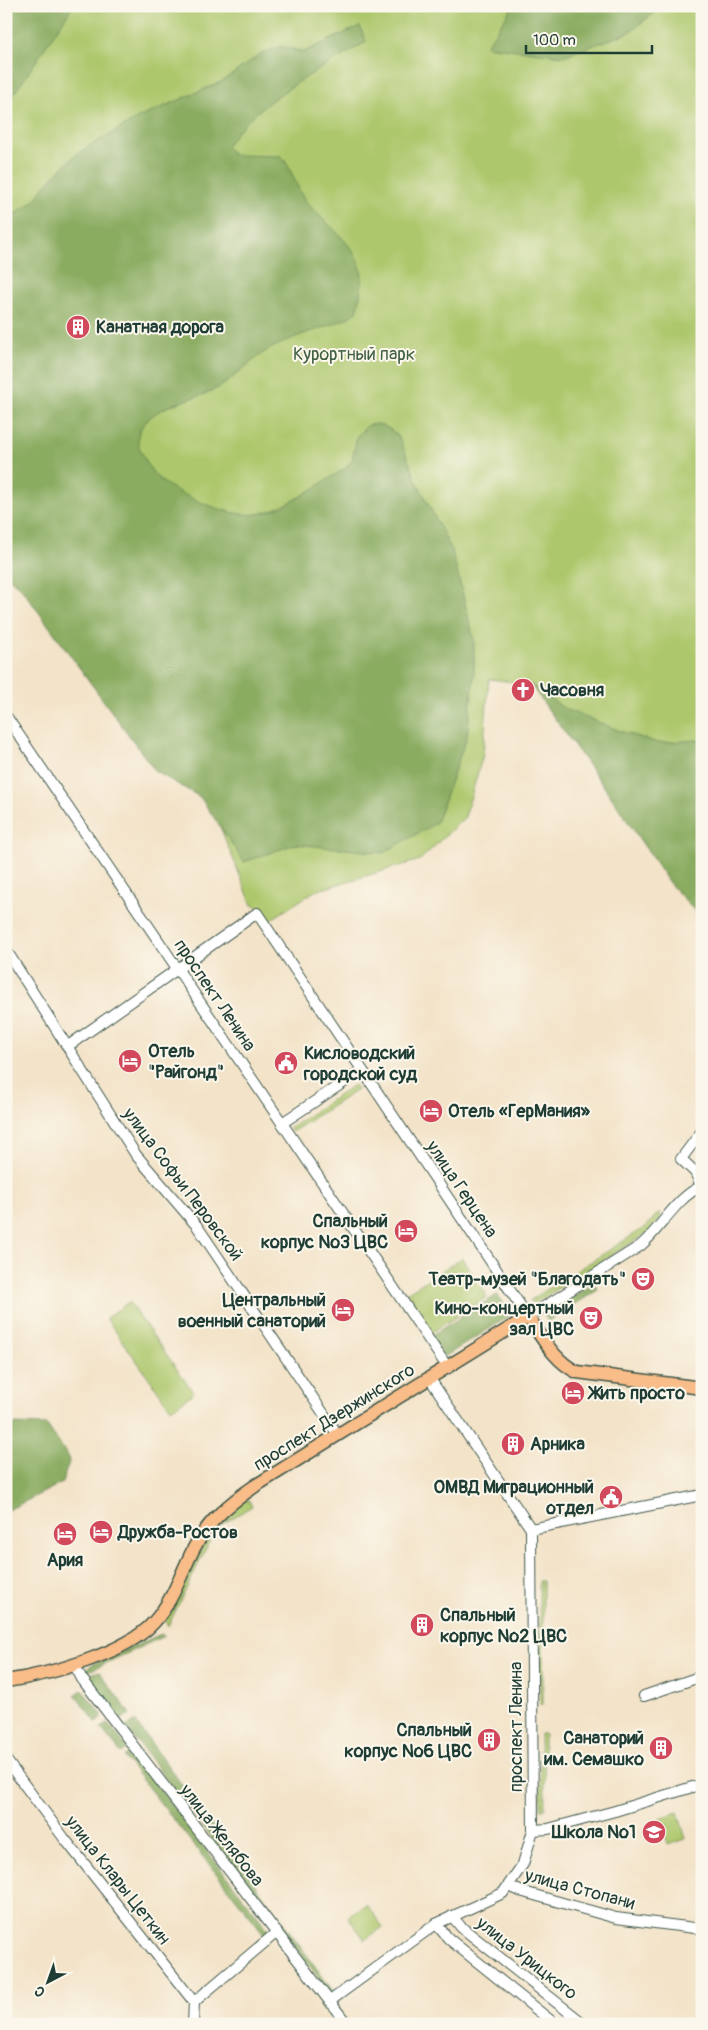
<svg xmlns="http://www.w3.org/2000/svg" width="708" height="2030" font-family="Pangolin,sans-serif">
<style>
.green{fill:#adc76c;stroke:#668250}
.forest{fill:#8aac60;stroke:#54744a}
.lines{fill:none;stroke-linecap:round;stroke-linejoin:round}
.minor-casing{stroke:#3f564a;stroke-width:12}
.major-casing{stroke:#3f564a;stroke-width:15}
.minor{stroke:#fff;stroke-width:10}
.major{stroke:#f8bd89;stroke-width:12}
.labels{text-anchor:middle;stroke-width:4;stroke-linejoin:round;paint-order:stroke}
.poi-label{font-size:18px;font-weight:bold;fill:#1f3d34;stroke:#fbf7ec;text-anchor:start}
.park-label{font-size:18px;fill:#426042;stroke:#fbf7ec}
.street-label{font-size:18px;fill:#1f3d34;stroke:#fbf7ec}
</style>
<rect width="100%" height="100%" fill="#fbf7ec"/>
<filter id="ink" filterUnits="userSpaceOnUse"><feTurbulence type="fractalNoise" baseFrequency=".02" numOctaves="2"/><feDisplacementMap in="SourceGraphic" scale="10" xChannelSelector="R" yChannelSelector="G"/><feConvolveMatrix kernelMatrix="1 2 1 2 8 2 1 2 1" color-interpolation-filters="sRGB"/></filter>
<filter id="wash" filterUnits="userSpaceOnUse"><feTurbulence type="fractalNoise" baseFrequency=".0096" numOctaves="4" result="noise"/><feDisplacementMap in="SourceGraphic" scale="20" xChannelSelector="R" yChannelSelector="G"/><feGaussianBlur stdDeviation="1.12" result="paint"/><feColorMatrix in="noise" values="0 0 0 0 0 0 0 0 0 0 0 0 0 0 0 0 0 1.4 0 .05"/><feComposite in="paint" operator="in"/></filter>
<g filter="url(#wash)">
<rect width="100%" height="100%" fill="#f3e3c8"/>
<g class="green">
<path d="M6 6H702V918L670 884 608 792 530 684 489 679 483 755 465 817 420 860 315 891 267 922 259 908 252 905 196 768 6 546Z"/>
<path d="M354 1085 357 1090 292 1132 290 1128Z"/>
<path d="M659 1212 660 1219 650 1231 535 1303 529 1301 647 1226Z"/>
<path d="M462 1258 487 1297 429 1334 403 1295Z"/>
<path d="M129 1302 194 1393 171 1409 106 1318Z"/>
<path d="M248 1499 252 1506 216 1528 168 1626 165 1620 205 1541 225 1515Z"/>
<path d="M539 1581H543V1705H540Z"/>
<path d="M540 1734H544L545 1809H541Z"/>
<path d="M678 1812 686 1839 668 1845 660 1818Z"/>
<path d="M366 1904 383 1927 365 1940 348 1917Z"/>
</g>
<g class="forest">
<path d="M6 6H73L6 106Z"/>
<path d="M513 6H663L628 33 563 56 486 46Z"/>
<path d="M360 26 366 42C323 68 252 103 226 147L234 155 281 156C293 169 295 186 305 200 323 224 360 244 362 277 362 288 359 301 357 312 337 326 313 329 291 339 280 344 267 349 258 357 246 365 235 377 223 385 197 402 159 400 141 428 136 435 138 447 142 453 147 465 154 476 164 483 184 497 232 518 256 514 285 511 320 483 346 468L352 460 357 436 368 425 379 424 390 429 399 437 417 482 452 551 474 640V676L467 736 436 823 383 853 295 844 244 862 200 797 155 771 21 588 6 575V219L33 202 48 182 79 152 140 117 223 81 259 55 280 46 304 52Z"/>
<path d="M530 684 565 709 623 732 658 743 697 740 702 742V918L670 884 608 792Z"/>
<path d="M594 1284 598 1290 548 1321 544 1315Z"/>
<path d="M497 1295 509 1312 508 1317 444 1357 430 1336Z"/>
<path d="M14 1424 47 1425 70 1459 62 1483 6 1511V1428Z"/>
<path d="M161 1634 164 1636 85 1673 91 1665Z"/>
<path d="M99 1671 130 1714 120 1720 86 1676Z"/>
<path d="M82 1690 103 1716 96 1722 75 1695Z"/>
<path d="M135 1721 334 1992 329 1991 126 1727Z"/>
<path d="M108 1723 127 1748 121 1753 101 1728Z"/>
<path d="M131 1752 269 1931 264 1934 124 1757Z"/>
</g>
</g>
<g filter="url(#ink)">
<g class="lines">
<g class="minor-casing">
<g id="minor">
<path d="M6 716 448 1368"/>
<path d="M6 950 136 1155 197 1226 338 1435"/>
<path d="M68 1046 257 913 528 1317 640 1246C661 1229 676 1197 702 1186"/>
<path d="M282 1123 361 1071"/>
<path d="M701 1186 695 1172 681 1159 702 1131"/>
<path d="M531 1529 702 1495"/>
<path d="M74 1664 82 1679 347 2024"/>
<path d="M644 1696 702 1676"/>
<path d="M6 1760 64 1838 194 2002 193 2024"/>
<path d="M533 1830 548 1829 615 1811 702 1784"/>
<path d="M509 1886 520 1891 616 1918 702 1929"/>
<path d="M452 1916 461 1927 584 2024"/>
<path d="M436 1924 449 1939 551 2021"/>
<path d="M330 2001 436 1924 503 1893 523 1864 533 1830 531 1529 430 1379"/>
<path d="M194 2002 277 1932"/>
</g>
</g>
<g class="major-casing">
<path id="major" d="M6 1681C47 1675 126 1654 154 1622 173 1601 181 1573 194 1548 208 1521 230 1503 255 1486L528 1317C542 1337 554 1361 577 1372L702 1388"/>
</g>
<use href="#minor" class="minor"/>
<use href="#major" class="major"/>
</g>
</g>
<defs>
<g id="building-disc" transform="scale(1.25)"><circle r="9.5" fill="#d1495b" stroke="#fbf7ec"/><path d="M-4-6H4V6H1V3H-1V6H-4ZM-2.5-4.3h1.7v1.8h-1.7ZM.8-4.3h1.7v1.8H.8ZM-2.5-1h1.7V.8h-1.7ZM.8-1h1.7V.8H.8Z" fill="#fff"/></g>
<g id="church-disc" transform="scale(1.25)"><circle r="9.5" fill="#d1495b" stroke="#fbf7ec"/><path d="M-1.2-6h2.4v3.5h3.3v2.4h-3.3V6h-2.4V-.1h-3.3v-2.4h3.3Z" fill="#fff"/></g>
<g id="hotel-disc" transform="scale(1.25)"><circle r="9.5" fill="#d1495b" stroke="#fbf7ec"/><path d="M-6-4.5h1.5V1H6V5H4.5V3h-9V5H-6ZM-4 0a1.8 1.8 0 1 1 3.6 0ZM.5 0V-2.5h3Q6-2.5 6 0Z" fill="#fff"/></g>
<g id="civic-disc" transform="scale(1.25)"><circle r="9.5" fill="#d1495b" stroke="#fbf7ec"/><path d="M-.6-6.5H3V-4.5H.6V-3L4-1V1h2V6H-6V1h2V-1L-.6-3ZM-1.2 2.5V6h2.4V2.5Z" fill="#fff"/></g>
<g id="theatre-disc" transform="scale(1.25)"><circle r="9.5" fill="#d1495b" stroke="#fbf7ec"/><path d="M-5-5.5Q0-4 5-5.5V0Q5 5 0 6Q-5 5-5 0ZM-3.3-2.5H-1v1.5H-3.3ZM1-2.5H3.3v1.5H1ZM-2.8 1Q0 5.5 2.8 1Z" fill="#fff"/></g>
<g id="school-disc" transform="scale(1.25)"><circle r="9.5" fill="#d1495b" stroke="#fbf7ec"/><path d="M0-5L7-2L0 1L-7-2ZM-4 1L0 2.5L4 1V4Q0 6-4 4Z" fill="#fff"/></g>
</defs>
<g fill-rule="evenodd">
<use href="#building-disc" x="78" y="327"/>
<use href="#church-disc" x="523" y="690"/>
<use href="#hotel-disc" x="130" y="1061"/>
<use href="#civic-disc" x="286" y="1063"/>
<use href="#hotel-disc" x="431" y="1111"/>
<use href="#hotel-disc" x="406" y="1231"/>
<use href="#theatre-disc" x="643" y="1279"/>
<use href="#hotel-disc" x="343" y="1310"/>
<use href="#theatre-disc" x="591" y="1318"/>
<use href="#hotel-disc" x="573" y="1393"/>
<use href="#building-disc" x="513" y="1444"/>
<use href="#civic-disc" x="611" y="1497"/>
<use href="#hotel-disc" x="101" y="1532"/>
<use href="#hotel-disc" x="65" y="1534"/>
<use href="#building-disc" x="422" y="1625"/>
<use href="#building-disc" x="489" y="1740"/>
<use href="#building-disc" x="661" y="1748"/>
<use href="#school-disc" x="654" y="1832"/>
</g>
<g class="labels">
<g class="poi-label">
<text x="96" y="333">Канатная дорога</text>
<text x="540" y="696">Часовня</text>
<text x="148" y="1057">Отель<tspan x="148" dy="21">"Райгонд"</tspan></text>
<text x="304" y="1059">Кисловодский<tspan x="304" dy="21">городской суд</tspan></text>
<text x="448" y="1117">Отель «ГерМания»</text>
<text x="388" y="1227" text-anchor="end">Спальный<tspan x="388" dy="21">корпус №3 ЦВС</tspan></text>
<text x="626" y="1285" text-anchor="end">Театр-музей "Благодать"</text>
<text x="326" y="1306" text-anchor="end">Центральный<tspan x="326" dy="21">военный санаторий</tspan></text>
<text x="574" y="1314" text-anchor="end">Кино-концертный<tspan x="574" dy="21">зал ЦВС</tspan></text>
<text x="590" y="1399">Жить просто</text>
<text x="530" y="1450">Арника</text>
<text x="594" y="1493" text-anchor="end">ОМВД Миграционный<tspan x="594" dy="21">отдел</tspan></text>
<text x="118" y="1538">Дружба-Ростов</text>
<text x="65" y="1566" text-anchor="middle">Ария</text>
<text x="440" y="1621">Спальный<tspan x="440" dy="21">корпус №2 ЦВС</tspan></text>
<text x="472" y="1736" text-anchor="end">Спальный<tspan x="472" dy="21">корпус №6 ЦВС</tspan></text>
<text x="644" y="1744" text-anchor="end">Санаторий<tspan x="644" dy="21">им. Семашко</tspan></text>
<text x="636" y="1838" text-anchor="end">Школа №1</text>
</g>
<g class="park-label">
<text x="354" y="360">Курортный парк</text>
</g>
<g class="street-label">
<text transform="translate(215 995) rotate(56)" y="6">проспект Ленина</text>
<text transform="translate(183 1184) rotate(53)" y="6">улица Софьи Перовской</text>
<text transform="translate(462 1189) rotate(56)" y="6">улица Герцена</text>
<text transform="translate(334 1417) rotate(-32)" y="6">проспект Дзержинского</text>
<text transform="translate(516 1727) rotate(-90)" y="6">проспект Ленина</text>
<text transform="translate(222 1835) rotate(52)" y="6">улица Желябова</text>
<text transform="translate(118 1880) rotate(52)" y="6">улица Клары Цеткин</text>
<text transform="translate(580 1889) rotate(15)" y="6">улица Стопани</text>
<text transform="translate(527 1958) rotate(38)" y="6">улица Урицкого</text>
</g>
</g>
<rect width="708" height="2030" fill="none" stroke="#fbf7ec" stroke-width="25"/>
<g transform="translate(48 1982) rotate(221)" stroke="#fbf7ec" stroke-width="4" paint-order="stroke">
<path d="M0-4L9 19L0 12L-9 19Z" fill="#1f3d34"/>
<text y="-8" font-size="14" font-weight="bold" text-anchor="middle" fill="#1f3d34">С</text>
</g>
<path d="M526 45v8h126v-8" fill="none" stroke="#1f3d34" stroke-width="2.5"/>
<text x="533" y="45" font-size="15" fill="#1f3d34" stroke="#fbf7ec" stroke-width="4" paint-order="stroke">100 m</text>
</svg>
